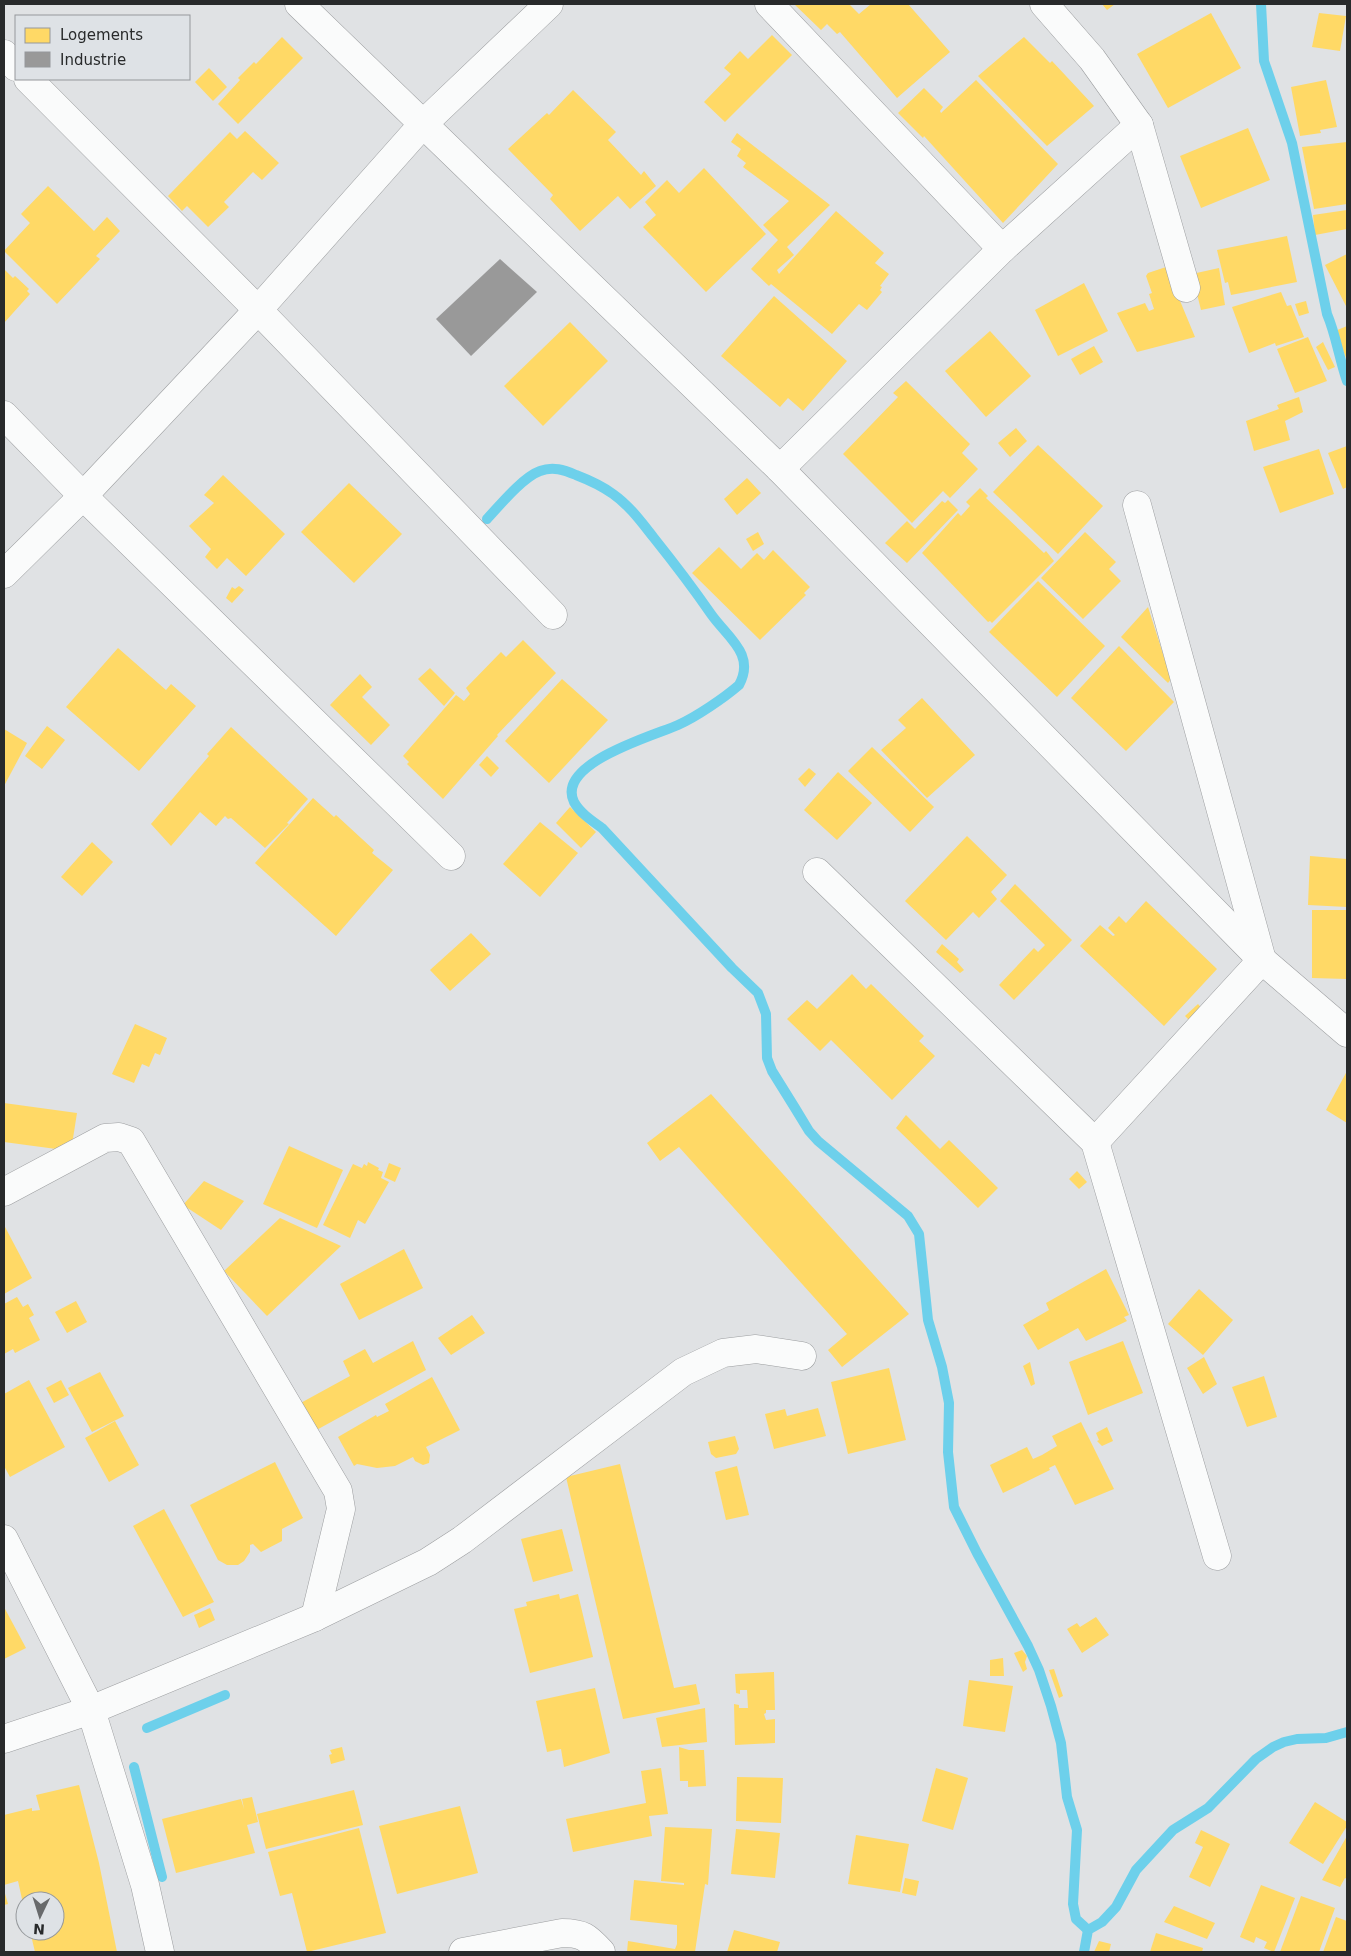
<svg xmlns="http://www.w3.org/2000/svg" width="1351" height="1956" font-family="'DejaVu Sans',sans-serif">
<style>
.homes{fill:#ffd966}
.industry{fill:#999}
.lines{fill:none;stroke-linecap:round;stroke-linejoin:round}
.stream{stroke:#6dd0eb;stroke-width:10}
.minor-casing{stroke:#9c9ea0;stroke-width:29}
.minor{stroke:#fafbfb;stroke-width:28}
</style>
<rect width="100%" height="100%" fill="#e0e2e4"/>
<g class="homes">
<path d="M794 4H849L859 14 871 4H908L950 52 897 98 840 32 837 34 827 24 821 30Z"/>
<path d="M1102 4H1115L1107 10Z"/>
<path d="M1211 13 1241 68 1168 108 1137 54Z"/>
<path d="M1319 13 1346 16 1340 51 1312 47Z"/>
<path d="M772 35 792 55 725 122 704 102 731 74 724 68 740 51 748 59Z"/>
<path d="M282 37 303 58 238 124 218 104 240 80 238 78 254 62 256 64Z"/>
<path d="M1024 37 1050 63 1052 61 1094 106 1047 146 978 76Z"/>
<path d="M209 68 227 87 213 101 195 82Z"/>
<path d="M976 80 1058 164 1003 223 924 136 923 138 898 113 924 88 943 107 940 111 941 113Z"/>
<path d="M1326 80 1337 127 1320 130 1321 133 1300 136 1291 87Z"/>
<path d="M573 90 616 132 608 140 641 175 644 171 656 186 630 209 618 196 580 231 550 199 553 195 508 149 547 113 549 115Z"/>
<path d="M1248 128 1270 180 1201 208 1180 156Z"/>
<path d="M245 131 279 163 262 180 253 172 224 202 229 207 208 227 187 206 182 211 168 196 230 132 237 139Z"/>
<path d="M737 133 830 205 787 247 794 255 777 270 779 274 836 211 884 253 875 263 889 274 880 286 882 287 880 290 882 292 867 310 859 304 832 334 771 284 769 286 751 269 778 240 763 225 789 201 743 167 746 163 737 156 741 149 731 142Z"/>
<path d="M1347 142V204L1314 209 1302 147Z"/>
<path d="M704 168 766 234 706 292 643 227 656 215 645 202 667 180 679 193Z"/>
<path d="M48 186 94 231 107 217 120 231 96 256 100 259 57 304 4 251 30 223 21 214Z"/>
<path d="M1347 210V229L1315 235 1313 215Z"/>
<path d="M1287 236 1297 282 1231 295 1228 282 1225 283 1217 250Z"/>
<path d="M1347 254V308L1325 265Z"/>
<path d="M1166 267 1195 337 1137 352 1117 313 1145 303 1149 311 1154 309 1149 294 1152 293 1146 276 1148 273Z"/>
<path d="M1219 268 1225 305 1201 310 1192 274Z"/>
<path d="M4 269 13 278 15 276 29 289 27 291 30 294 4 323Z"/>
<path d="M1084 283 1108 331 1058 356 1035 310Z"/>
<path d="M1281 292 1287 306 1291 305 1304 337 1276 346 1275 343 1249 353 1232 307Z"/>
<path d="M774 296 847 361 803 411 788 398 780 407 721 356Z"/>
<path d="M1306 301 1309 313 1299 316 1295 304Z"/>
<path d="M570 322 608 361 543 426 504 386Z"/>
<path d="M1347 326V360L1335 331Z"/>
<path d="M990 331 1031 376 986 417 945 371Z"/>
<path d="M1308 337 1327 381 1295 393 1277 349Z"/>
<path d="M1323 342 1335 367 1328 370 1316 347Z"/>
<path d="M1094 346 1103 362 1080 375 1071 359Z"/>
<path d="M906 381 970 444 962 453 978 469 950 498 943 491 912 523 843 454 898 397 893 393Z"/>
<path d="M1299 397 1303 412 1285 421 1290 440 1254 451 1246 421 1279 409 1277 405Z"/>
<path d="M1016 428 1027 441 1010 457 998 443Z"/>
<path d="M1038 445 1103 506 1058 554 993 492Z"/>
<path d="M1347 446V487L1343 489 1328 453Z"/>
<path d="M1319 449 1334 494 1280 513 1263 467Z"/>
<path d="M223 475 285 534 246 576 227 558 217 569 205 557 211 549 189 526 214 503 204 495Z"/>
<path d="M747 478 761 493 737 515 724 499Z"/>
<path d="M349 483 402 534 354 583 301 532Z"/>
<path d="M980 488 988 496 986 498 1044 553 1046 551 1054 561 992 623 990 621 988 622 922 553 958 513 961 516 970 506 966 502Z"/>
<path d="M948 500 958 510 907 563 885 543 907 521 915 529 942 501 945 503Z"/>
<path d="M758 532 764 544 753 551 746 539Z"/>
<path d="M1085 532 1116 562 1109 569 1121 581 1083 619 1041 578Z"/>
<path d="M719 547 741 569 757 553 764 560 773 550 810 587 804 593 806 595 760 640 692 573Z"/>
<path d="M1038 581 1105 646 1057 697 989 632Z"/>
<path d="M239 586 244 590 232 603 226 598 232 587 235 589Z"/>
<path d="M1148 607 1171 679 1168 683 1121 637Z"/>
<path d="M523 640 556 673 497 735 498 736 443 799 407 764 409 762 403 756 456 695 464 701 470 694 466 688 501 652 506 657Z"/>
<path d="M1119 646 1174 702 1126 751 1071 698Z"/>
<path d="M118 648 166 690 171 684 196 706 139 771 66 707Z"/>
<path d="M430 668 455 693 444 706 418 679Z"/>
<path d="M360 674 372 687 362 697 390 725 371 745 330 705Z"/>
<path d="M562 679 608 720 549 783 505 741Z"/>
<path d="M922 698 975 755 927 798 881 750 906 728 898 720Z"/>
<path d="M47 726 65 740 42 769 25 756Z"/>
<path d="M231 727 308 799 287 823 289 824 265 848 231 818 228 819 225 816 216 826 200 812 171 846 151 824 209 756 207 754Z"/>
<path d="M4 729 27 743 4 786Z"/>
<path d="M872 747 934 807 910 832 848 771Z"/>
<path d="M487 756 499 768 491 777 479 765Z"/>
<path d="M809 768 816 774 805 787 798 779Z"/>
<path d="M838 772 872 803 837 840 804 810Z"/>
<path d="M313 798 334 817 336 815 374 850 372 853 393 870 336 936 255 863Z"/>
<path d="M570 807 596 832 581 848 556 823Z"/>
<path d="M540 822 578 853 540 897 503 864Z"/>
<path d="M967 836 1007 875 991 892 997 899 979 918 973 912 946 940 905 901Z"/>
<path d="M92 842 113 862 82 896 61 877Z"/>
<path d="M1310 856 1347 859V907L1308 905Z"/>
<path d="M1015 884 1072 940 1014 1000 999 985 1034 948 1038 952 1045 945 1000 901Z"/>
<path d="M1146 901 1217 969 1164 1026 1080 946 1100 925 1113 936 1115 935 1108 928 1119 916 1126 923Z"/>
<path d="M1312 910H1347V979L1312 978Z"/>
<path d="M471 933 491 954 450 991 430 970Z"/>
<path d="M942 944 959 959 957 962 964 970 960 973 936 952Z"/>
<path d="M852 974 866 989 871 984 924 1036 919 1041 935 1056 892 1100 831 1040 820 1051 787 1019 807 1000 817 1009Z"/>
<path d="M1198 1004 1205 1012 1193 1024 1185 1016Z"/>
<path d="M135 1024 167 1038 160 1055 155 1053 149 1067 142 1064 134 1083 112 1074Z"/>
<path d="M1347 1071V1123L1326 1110Z"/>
<path d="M711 1094 909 1314 842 1367 828 1350 847 1334 679 1147 660 1161 647 1143Z"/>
<path d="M4 1103 77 1113 71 1151 4 1142Z"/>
<path d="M906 1115 940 1149 949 1140 998 1188 978 1208 896 1128Z"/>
<path d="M289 1146 343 1170 317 1228 263 1204Z"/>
<path d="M368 1162 379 1168 378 1170 383 1172 381 1178 389 1182 365 1224 358 1220 350 1238 323 1225 353 1164 364 1169 362 1168 364 1164 367 1166Z"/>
<path d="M389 1163 401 1168 395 1182 384 1177Z"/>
<path d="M1077 1171 1087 1182 1079 1189 1069 1179Z"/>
<path d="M204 1181 244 1201 221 1230 183 1205Z"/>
<path d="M280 1218 341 1246 267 1316 224 1271Z"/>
<path d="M4 1225 32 1278 4 1294Z"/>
<path d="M404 1249 423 1288 359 1320 340 1284Z"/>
<path d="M1106 1269 1129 1315 1124 1317 1127 1321 1086 1341 1078 1328 1038 1350 1023 1325 1049 1310 1046 1303Z"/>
<path d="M1199 1289 1233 1320 1203 1355 1168 1324Z"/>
<path d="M17 1297 23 1307 28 1304 34 1315 29 1318 40 1340 15 1353 13 1349 4 1354V1304Z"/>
<path d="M76 1301 87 1322 67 1333 55 1312Z"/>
<path d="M472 1315 485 1333 451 1355 438 1338Z"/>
<path d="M413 1341 426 1370 311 1433 297 1405 350 1376 343 1361 365 1349 373 1363Z"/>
<path d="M1123 1341 1143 1393 1088 1415 1069 1362Z"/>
<path d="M1204 1357 1217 1384 1203 1394 1187 1368Z"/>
<path d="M1030 1362 1035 1384 1031 1386 1023 1366Z"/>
<path d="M889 1368 906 1440 848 1454 831 1382Z"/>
<path d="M100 1372 124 1416 92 1432 68 1388Z"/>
<path d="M1264 1376 1277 1417 1247 1427 1232 1387Z"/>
<path d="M432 1377 460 1430 426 1447 430 1455 429 1463 423 1465 415 1461 413 1457 395 1466 377 1468 357 1464 354 1466 338 1437 376 1415 377 1417 389 1411 385 1404Z"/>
<path d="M29 1380 65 1447 10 1477 4 1466V1394Z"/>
<path d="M61 1380 69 1395 54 1403 46 1388Z"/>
<path d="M818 1408 826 1436 774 1449 765 1414 785 1409 787 1416Z"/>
<path d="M115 1421 139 1465 109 1482 85 1438Z"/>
<path d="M1081 1422 1114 1489 1075 1505 1055 1465 1049 1468 1050 1470 1003 1493 990 1465 1027 1447 1033 1459 1042 1455 1057 1446 1052 1436Z"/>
<path d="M1107 1427 1113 1441 1102 1446 1097 1441 1099 1440 1096 1433Z"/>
<path d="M735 1436 739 1449 736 1454 716 1458 711 1454 708 1442Z"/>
<path d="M275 1462 303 1518 282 1529V1541L261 1552 253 1544 250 1545V1552L244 1561 238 1565H227L218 1560 190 1505Z"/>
<path d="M620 1464 674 1688 696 1684 700 1704 623 1719 566 1477Z"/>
<path d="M737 1466 749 1515 726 1520 715 1472Z"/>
<path d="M164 1509 214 1602 183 1617 133 1526Z"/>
<path d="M562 1529 573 1571 533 1582 521 1539Z"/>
<path d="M559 1594 560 1599 578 1594 593 1657 530 1673 514 1609 527 1606 526 1602Z"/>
<path d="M4 1607 26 1648 4 1659Z"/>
<path d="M210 1608 215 1620 199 1628 194 1615Z"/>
<path d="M1096 1617 1109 1635 1082 1653 1067 1629 1077 1623 1080 1627Z"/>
<path d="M1022 1650 1027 1656 1025 1662 1027 1669 1023 1672 1014 1653Z"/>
<path d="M1003 1658 1004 1676H990V1660Z"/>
<path d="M1054 1669 1063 1696 1059 1698 1049 1670Z"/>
<path d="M774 1672 775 1710H766V1713L764 1714 766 1720 775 1719V1743L735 1745 734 1704 739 1705V1708H748L747 1690H740V1694L736 1693 735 1674Z"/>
<path d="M969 1680 1013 1686 1005 1732 963 1726Z"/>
<path d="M595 1688 610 1753 564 1767 561 1749 547 1752 536 1701Z"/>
<path d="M705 1708 707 1742 662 1747 656 1718Z"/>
<path d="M342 1747 345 1760 331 1764 329 1755 332 1754 330 1750Z"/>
<path d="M679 1747 689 1750H704L706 1786 688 1787V1781H680Z"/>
<path d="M661 1768 668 1814 649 1816 652 1836 573 1852 566 1819 646 1803 641 1771Z"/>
<path d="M936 1768 968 1778 953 1830 922 1821Z"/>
<path d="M737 1777 783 1778 781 1823 736 1821Z"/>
<path d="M79 1785 99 1863 117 1952H35L30 1931H55V1901H25L24 1908 18 1881 4 1885V1815L32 1808V1811L40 1810 36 1795Z"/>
<path d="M354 1790 363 1825 266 1849 257 1814Z"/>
<path d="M252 1797 258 1822 247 1825 255 1853 176 1873 162 1819 241 1799 244 1809 242 1799Z"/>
<path d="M1315 1802 1347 1822V1826L1323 1864 1289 1843Z"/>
<path d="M460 1806 478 1873 397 1894 379 1826Z"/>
<path d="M665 1827 712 1829 708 1885 705 1884 695 1952H627L628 1941 675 1949 677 1944V1925L630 1920 634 1880 684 1885V1883L661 1881Z"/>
<path d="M359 1828 386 1933 307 1952 292 1893 280 1896 268 1852Z"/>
<path d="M736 1829 780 1833 775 1878 731 1874Z"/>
<path d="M1201 1830 1230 1844 1210 1887 1189 1877 1203 1847 1195 1843Z"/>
<path d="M856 1835 909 1844 900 1892 848 1884Z"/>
<path d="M1347 1836V1879L1345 1878 1340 1887 1322 1880Z"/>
<path d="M905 1878 919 1881 916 1896 902 1893Z"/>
<path d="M1261 1885 1295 1898 1274 1952 1264 1948 1267 1942 1256 1937 1254 1943 1240 1937Z"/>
<path d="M4 1890 8 1904 4 1905Z"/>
<path d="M1301 1896 1335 1908 1319 1952H1280Z"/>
<path d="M1174 1906 1215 1923 1207 1939 1164 1922Z"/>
<path d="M1336 1917 1347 1921V1952H1323Z"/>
<path d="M734 1930 780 1942 777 1952H727Z"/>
<path d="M1156 1933 1203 1948 1202 1952H1150Z"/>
<path d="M1099 1941 1111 1944 1109 1952H1094Z"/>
</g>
<path class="industry" d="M500 259 537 292 471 356 436 319Z"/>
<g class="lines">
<g class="stream">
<path d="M1261 4 1264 61 1292 143 1327 314C1336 335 1339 358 1347 381"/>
<path d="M487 519C500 505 523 477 540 471 553 466 564 470 576 475 589 480 602 486 613 494 630 506 642 523 654 538 674 563 693 588 711 614 727 637 756 654 739 685 724 698 696 717 678 725 656 735 555 763 574 802 580 813 592 821 602 828L732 968 758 993 766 1014 767 1058 772 1071 795 1108 809 1131 818 1141 908 1216 919 1234 928 1320 942 1367 949 1403 948 1452 954 1507 977 1553 1028 1646 1039 1670 1051 1706 1061 1743 1067 1797 1077 1830 1073 1904 1076 1919 1088 1930"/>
<path d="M147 1728 225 1695"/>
<path d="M134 1767 162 1877"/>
<path d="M1084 1952 1088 1930 1102 1922 1116 1907 1136 1870 1173 1830 1208 1808 1256 1759 1273 1747 1284 1742 1297 1739 1326 1738 1347 1732"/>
</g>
<g class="minor-casing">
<g id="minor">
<path d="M299 4 780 469 1262 960 1347 1033"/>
<path d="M769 4 1002 249 780 469"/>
<path d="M1044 4 1092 59 1139 125 1186 288"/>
<path d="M4 54 16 67"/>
<path d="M28 79 258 310 553 615"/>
<path d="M1002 249 1139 125"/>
<path d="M4 415 83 496 451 856"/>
<path d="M4 574 83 496 258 310 423 124 549 4"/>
<path d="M817 872 1095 1142 1217 1556"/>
<path d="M1095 1142 1262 960 1137 505"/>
<path d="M4 1192 105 1138 119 1137 131 1141 338 1491 341 1509 315 1617"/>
<path d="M4 1539 91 1710 145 1885 160 1952"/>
<path d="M4 1739 91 1710 315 1617 428 1562 462 1540 683 1372 723 1353 756 1349 802 1356"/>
<path d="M463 1952 562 1933C583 1933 587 1937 601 1952"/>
</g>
</g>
<use href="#minor" class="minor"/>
</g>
<rect width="1351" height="1956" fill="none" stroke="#282a2b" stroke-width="10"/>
<rect x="15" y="15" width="175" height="65" fill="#dee2e6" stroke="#95989b"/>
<rect x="25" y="28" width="25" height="15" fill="#ffd966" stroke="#95989b"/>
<text x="60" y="40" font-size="15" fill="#282a2b">Logements</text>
<rect x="25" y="52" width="25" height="15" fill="#999999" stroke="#95989b"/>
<text x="60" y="65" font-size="15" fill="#282a2b">Industrie</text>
<g transform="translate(40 1916) rotate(184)"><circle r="24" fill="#dee2e6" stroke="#95989b"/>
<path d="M0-4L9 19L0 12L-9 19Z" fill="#686a6c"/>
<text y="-8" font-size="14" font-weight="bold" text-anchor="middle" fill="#282a2b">N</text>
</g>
</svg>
